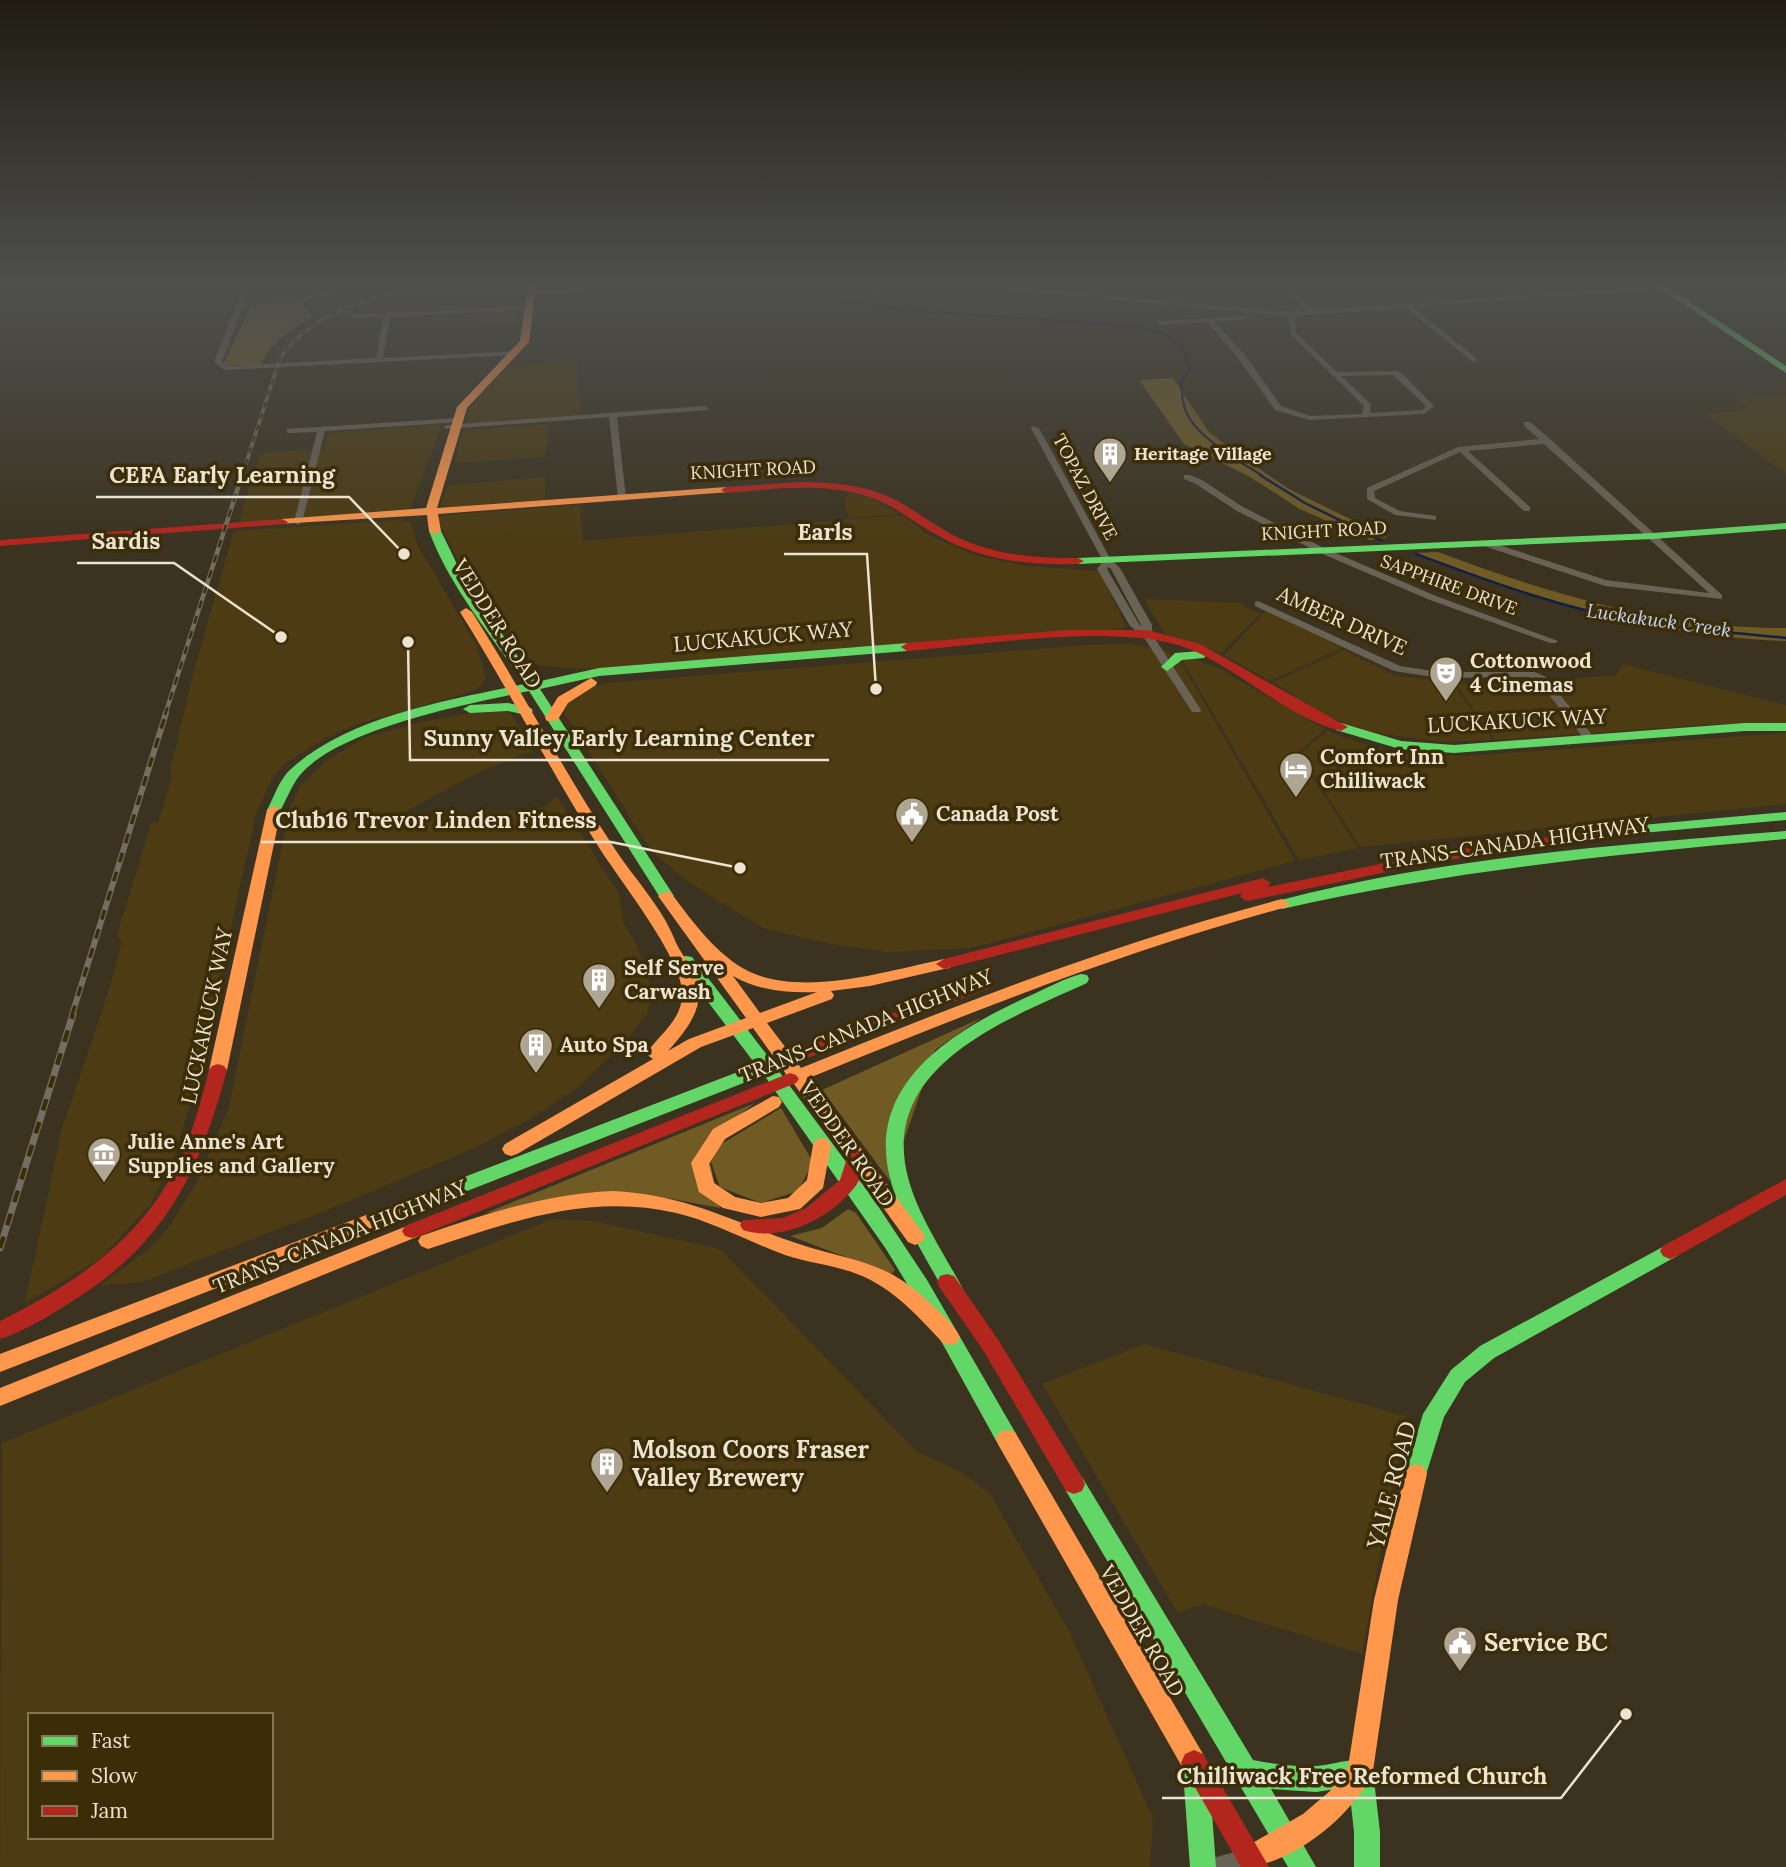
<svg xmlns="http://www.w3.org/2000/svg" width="1786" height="1867" font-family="Lora,serif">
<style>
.built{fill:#4c3b13;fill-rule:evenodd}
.green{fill:#715b24}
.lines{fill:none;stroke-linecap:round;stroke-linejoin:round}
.stream-far1{stroke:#122046;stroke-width:2}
.stream{stroke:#122046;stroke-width:2.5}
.street{fill:#696356;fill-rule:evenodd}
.fast{fill:#63d668;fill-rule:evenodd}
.slow{fill:#ff974d;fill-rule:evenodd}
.jam{fill:#b3261e;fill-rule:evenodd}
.rail-far3-casing{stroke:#746e61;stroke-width:3.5}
.rail-far2-casing{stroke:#746e61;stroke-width:4.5}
.rail-far1-casing{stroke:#746e61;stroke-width:6}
.rail-casing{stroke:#746e61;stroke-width:7}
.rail-far3{stroke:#3c2d09;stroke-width:2;stroke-dasharray:6;stroke-linecap:butt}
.rail-far2{stroke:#3c2d09;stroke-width:2.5;stroke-dasharray:8;stroke-linecap:butt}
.rail-far1{stroke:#3c2d09;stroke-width:3.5;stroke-dasharray:10;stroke-linecap:butt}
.rail{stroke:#3c2d09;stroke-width:4.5;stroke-dasharray:12;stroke-linecap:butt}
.labels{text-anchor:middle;stroke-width:7;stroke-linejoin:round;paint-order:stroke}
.far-poi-label{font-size:18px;font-weight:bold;fill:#ece3d0;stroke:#3c2d09;text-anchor:start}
.far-street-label{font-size:18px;fill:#ece3d0;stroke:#3c2d09}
.far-water-label{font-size:19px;font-style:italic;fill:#c5d4f3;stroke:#3c2d09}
.street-label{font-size:21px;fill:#ece3d0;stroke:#3c2d09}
.poi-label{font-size:21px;font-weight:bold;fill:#ece3d0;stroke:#3c2d09;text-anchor:start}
.near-poi-label{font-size:24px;font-weight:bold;fill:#ece3d0;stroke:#3c2d09;text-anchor:start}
.near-street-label{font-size:24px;fill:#ece3d0;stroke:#3c2d09}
.leader{fill:none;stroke:#ece3d0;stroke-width:2.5}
.callout-dot{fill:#ece3d0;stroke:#3c2d09;stroke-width:2.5}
.callout-label{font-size:23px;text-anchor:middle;font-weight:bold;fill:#ece3d0;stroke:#3c2d09;stroke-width:7;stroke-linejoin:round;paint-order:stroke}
</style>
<rect width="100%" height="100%" fill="#3b3320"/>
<g class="built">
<path d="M520 286 519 307 339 316 390 298 454 287Z"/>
<path d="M517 312 515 323 471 325V314Z"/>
<path d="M577 362 581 416 466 423 469 410 480 394 510 366Z"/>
<path d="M1786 395V474L1706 414 1750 410 1735 399Z"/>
<path d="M442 424 410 510 239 523 260 453 323 449 328 433Z"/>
<path d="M549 424 545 457 455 463 462 430Z"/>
<path d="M545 477V500L451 507 441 505 449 485Z"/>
<path d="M850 493 871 498 900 514 850 518 844 503Z"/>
<path d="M580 505 583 541 902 515 930 536 978 556 1028 566 1096 571 1102 576 1127 628 583 669 536 665 515 645 474 591 437 519 444 515Z"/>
<path d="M400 520 411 523 418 546 477 646 486 678 482 685 474 691 355 725 326 738 284 764 271 781 256 814 195 1089 172 1162 150 1205 100 1259 25 1303 62 1128 104 1006 122 943 117 935 151 823 158 822 173 775H169L194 670 234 531Z"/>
<path d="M1144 599 1241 603 1246 608 1260 614 1221 653 1165 634Z"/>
<path d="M1266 611 1289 620 1343 648 1270 681 1224 655Z"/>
<path d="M1130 644 1165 650 1181 662 1295 861 971 948 888 952 831 944 766 929 733 910 686 880 652 852 560 706 577 691 607 683 1088 645Z"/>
<path d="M1344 650 1396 676 1451 682 1493 740 1441 742 1363 731 1319 712 1273 682Z"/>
<path d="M1193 659 1214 666 1325 729 1295 755 1300 758 1358 848 1299 860 1182 660Z"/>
<path d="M1623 664 1786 705V724H1716L1496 740 1455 684 1615 676Z"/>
<path d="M484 710 511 713 532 751 478 773 383 823 544 807 557 796 619 894 624 924 636 944 650 983 651 1000 647 1014 627 1040 577 1088 527 1121 474 1148 340 1205 142 1282 101 1285 149 1249 169 1227 196 1183 229 1108 285 830 290 808 299 788 325 761 366 737 421 722Z"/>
<path d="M1327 731 1367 745 1408 754 1469 756 1786 733V804L1360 847 1303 757 1298 755Z"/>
<path d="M552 1219 593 1221 720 1249 916 1451 961 1472 990 1494 1069 1631 1153 1818 1150 1867H0L2 1443ZM30 1715H271V1837H30Z"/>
<path d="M1144 1344 1406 1416 1362 1654 1203 1604 1178 1613 1042 1384Z"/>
</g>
<g class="green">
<path d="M289 301H302L313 317C293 328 269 343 261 365H223L252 303Z"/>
<path d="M1173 378 1209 432 1240 456 1289 489 1387 537 1370 540 1300 509 1250 477 1184 444 1139 380Z"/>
<path d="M1438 552C1549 594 1666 629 1786 628V641C1657 637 1536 599 1415 553Z"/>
<path d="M981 1018 935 1050 890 1181 822 1090Z"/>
<path d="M755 1103 705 1140 720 1208 667 1198 486 1213Z"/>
<path d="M781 1108 813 1162 798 1191 761 1203 720 1187 711 1162 720 1145Z"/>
<path d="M848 1209 856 1213 895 1270 891 1274 790 1236 822 1228Z"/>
</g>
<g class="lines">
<path class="stream-far1" d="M723 286 916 311 1113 324C1133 327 1170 329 1182 347 1186 353 1188 362 1190 369L1181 382C1182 391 1182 401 1185 409 1194 436 1240 462 1263 476"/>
<g class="stream">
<path d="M1260 475 1305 503 1382 541"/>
<path d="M1416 554C1486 580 1557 607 1631 620 1682 630 1734 632 1786 638"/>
</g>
<g class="street">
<path d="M244 286H250L222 362 227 366 376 358 383 317 351 318V316L353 315 524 306 527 308 524 310 390 317 383 358 518 351V355H515L225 370 214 362Z"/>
<path d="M335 286H342L329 295 299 302 296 300 325 292Z"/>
<path d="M594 286H609L561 294 525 296 522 294 525 292Z"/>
<path d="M879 286H885L880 292H876Z"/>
<path d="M982 286H1003L1291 312 1307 311 1282 286H1288L1314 310 1509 296 1496 286H1503L1517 296 1656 286 1667 287 1664 289 1413 307 1476 358V362H1473L1406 308 1295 316 1296 333 1337 372 1397 371 1403 374 1434 406 1424 414 1310 420 1275 410 1238 358 1207 322 1159 325 1156 323 1159 321 1247 316 1248 317 1245 319 1214 321 1244 354 1281 406 1310 416 1362 414 1364 406 1291 335 1288 316 985 288ZM1393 375 1426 406 1422 410 1370 413 1371 404 1341 376Z"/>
<path d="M704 406 708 408 707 410 617 417 626 498 622 501 618 498 609 417 447 429 443 427 447 425Z"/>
<path d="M458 418 462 420 461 422 325 431 302 522 298 525 294 522 317 432 290 433H287V429Z"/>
<path d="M1524 422H1530L1550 439 1722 595V599L1605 586 1481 545V541H1487L1606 580 1709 593 1544 444 1468 451 1530 507V511H1524L1460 452 1374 491 1375 498 1400 511 1436 516V520L1395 515 1367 499V488L1458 447 1539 439 1524 426Z"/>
<path d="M1032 426 1039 428 1111 560 1120 568 1152 625V634L1201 710 1200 712H1192L1143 636 1130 626 1097 569 1103 561 1031 428ZM1108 567 1111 569 1142 627 1139 624 1107 569Z"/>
<path d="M1184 475H1190L1202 480 1243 507 1324 548 1436 596 1558 641 1556 643H1550L1430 600 1318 552 1237 511 1196 484 1184 479Z"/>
<path d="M1258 601 1400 666 1440 672H1535L1546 677 1595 739 1590 742 1586 741 1538 681 1529 677 1440 678 1394 671 1255 606V602Z"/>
<path d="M1250 1848 1257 1851 1260 1858 1257 1865 1253 1867H1202L1205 1860Z"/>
</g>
<g class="fast">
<path d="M1657 286H1666L1786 366V373Z"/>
<path d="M1786 523V529L1653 539 1078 564 1072 561 1078 558 1653 533Z"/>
<path d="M431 529 441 531 466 583 536 682 599 668 907 643 913 647 907 651 599 676 540 689 674 896 666 901 661 899 529 691C468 704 340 728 300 775 291 786 286 801 279 813H269L267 810C274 797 280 778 291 769 348 716 450 700 524 684 491 634 450 588 429 531Z"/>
<path d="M1200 651 1206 655 1204 658 1182 660 1167 671 1161 667 1175 653Z"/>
<path d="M508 703 531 708 533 711 526 715 508 711 470 713 463 709 470 705Z"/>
<path d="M1341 723 1401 741 1454 745 1745 723H1786V731H1745L1454 753 1400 749 1336 730V724Z"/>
<path d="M1786 812V820L1631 834 1624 830 1631 826Z"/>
<path d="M1786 831V839C1616 854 1448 871 1282 909L1274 904 1277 901C1443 857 1616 845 1786 831Z"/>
<path d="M686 956 692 957 770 1059 791 1052 797 1054 800 1058 797 1062 778 1070 872 1197 927 1280 1015 1432 1018 1439 1015 1446 1007 1448 999 1446 935 1330 886 1249 764 1075 426 1207 419 1209 412 1207 410 1202 412 1197 756 1065 680 965 678 961 680 957Z"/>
<path d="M1081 974 1087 975 1089 979 1087 983C1013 1017 890 1061 905 1163 912 1209 944 1252 965 1293L962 1299 955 1301 948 1299C926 1256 894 1211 887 1163 875 1076 960 1028 1027 997 1045 989 1063 979 1081 974Z"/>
<path d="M1670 1243 1677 1246 1680 1251 1677 1256 1494 1358 1465 1382 1444 1417 1424 1481 1416 1484 1408 1481 1405 1474 1423 1414 1451 1370 1480 1346Z"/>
<path d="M1074 1474 1082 1477 1253 1760C1273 1764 1294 1767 1314 1766 1332 1766 1353 1756 1369 1762L1373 1771 1380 1832V1867H1354V1832L1349 1787 1316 1792 1271 1789 1316 1867H1288L1066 1491 1063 1484 1066 1477Z"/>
<path d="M1196 1759 1205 1763 1209 1772 1216 1867H1190L1183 1772 1187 1763Z"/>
</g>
<g class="slow">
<path d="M528 286H536L529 342 467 408 437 508 726 487 731 490 730 492 438 514 441 531 435 534 429 531 427 515 278 524 276 522 282 519 426 508 457 407 520 341Z"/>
<path d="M466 608 472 612C521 689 563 770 613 846 632 876 662 907 674 938 681 957 698 970 699 991 700 1015 682 1035 668 1051L689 1039 746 1018 658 896 666 891 671 893C692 921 717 956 750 972 805 997 887 971 944 959L950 960 952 964 950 968 944 969 870 986 831 991 834 995 832 999 767 1023 801 1068C959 1004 1117 942 1282 899L1290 904 1287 907C1123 951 966 1014 809 1078L922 1232 925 1237 922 1242 915 1245 908 1242 794 1084 784 1083 781 1079 786 1074 753 1028 701 1047 517 1154 511 1156 505 1154 502 1149 505 1144 653 1059 646 1054C660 1033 684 1019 682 991 681 957 618 878 598 846 550 769 508 689 460 612ZM733 976C759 991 788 993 817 992L760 1013Z"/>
<path d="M591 678 597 682 596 685 568 703 557 721H547L545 718 558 697Z"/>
<path d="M274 806 281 810 227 1070 224 1074H212L209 1070 267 810Z"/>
<path d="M773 1096 779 1097 782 1102 779 1107 725 1139 709 1164 714 1183 735 1197 761 1203 788 1198 807 1180 813 1145 816 1140 822 1138 828 1140 831 1145 823 1188 800 1209 761 1217 723 1208 699 1192 691 1163 713 1129Z"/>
<path d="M613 1191C686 1195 726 1219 793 1242 850 1262 885 1258 932 1305 942 1314 954 1325 960 1337L957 1343 950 1345 943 1343C918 1316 892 1287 857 1274 834 1265 809 1263 785 1255 749 1242 714 1222 676 1213 589 1193 510 1222 428 1249L421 1246 418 1241 421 1236C484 1214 546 1194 613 1191Z"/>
<path d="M419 1195 426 1197 428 1202 426 1207 0 1372V1354Z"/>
<path d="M412 1224 419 1226 422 1231 419 1236 0 1406V1388Z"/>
<path d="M1007 1430 1015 1432 1203 1754 1207 1763 1203 1772 1194 1776 1185 1772 999 1446 996 1439 999 1432Z"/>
<path d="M1416 1464 1424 1467 1427 1474 1398 1600 1373 1771C1355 1815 1289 1867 1242 1867L1238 1858 1242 1849 1303 1814 1330 1791 1348 1767 1374 1600 1405 1474 1408 1467Z"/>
</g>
<g class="jam">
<path d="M801 482C833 482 867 485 896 500 920 513 941 531 966 541 1002 556 1040 558 1078 558L1084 561 1078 564C1030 566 981 560 939 536 915 524 895 505 869 497 823 482 773 489 726 493L721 490 726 487Z"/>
<path d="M282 519 288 522 286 524 0 546V540Z"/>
<path d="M1067 630H1147L1200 644 1348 727 1341 731C1286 717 1243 672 1192 650 1125 621 982 645 907 651L901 647 907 643Z"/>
<path d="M1631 826 1636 827 1638 830 1636 833 1439 861 1248 901 1243 899 1240 896 1242 893 944 969 936 964 944 959 1263 878 1271 883 1267 887 1439 852Z"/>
<path d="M981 980 987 981 989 985 987 989 797 1062H785L782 1058 785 1054Z"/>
<path d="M218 1064 224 1066 227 1070C199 1174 165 1244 71 1302 49 1316 25 1331 0 1339V1321C74 1284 143 1239 179 1161 193 1132 201 1101 209 1070L212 1066Z"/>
<path d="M790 1073 796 1075 799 1079 796 1083 419 1236 412 1238 405 1236 402 1231 405 1226Z"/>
<path d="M855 1150 861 1152 864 1157C862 1166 861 1181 854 1188 830 1218 782 1243 743 1230L740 1225 743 1220 783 1218 806 1208 840 1180 849 1152Z"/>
<path d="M1786 1179V1195L1677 1256 1670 1259 1663 1256 1660 1251 1663 1246Z"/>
<path d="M947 1274 954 1276 997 1338 1082 1477 1085 1484 1082 1491 1074 1494 1066 1491 983 1350 940 1288 937 1282 940 1276Z"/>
<path d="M1194 1750 1203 1754 1269 1867H1241L1181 1763 1185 1754Z"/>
</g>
<g class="rail-far3-casing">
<path id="rail-far3" d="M242 476 280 358C316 308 378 295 436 286"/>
</g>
<g class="rail-far2-casing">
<path id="rail-far2" d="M165 715 242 475"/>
</g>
<g class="rail-far1-casing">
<path id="rail-far1" d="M72 1015 166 713"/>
</g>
<g class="rail-casing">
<path id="rail" d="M0 1248 73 1014"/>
</g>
<use href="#rail-far3" class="rail-far3"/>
<use href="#rail-far2" class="rail-far2"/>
<use href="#rail-far1" class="rail-far1"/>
<use href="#rail" class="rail"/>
</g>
<linearGradient id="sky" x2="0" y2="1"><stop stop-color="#201c12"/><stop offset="0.52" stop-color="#4f504e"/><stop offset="1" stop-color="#4f504e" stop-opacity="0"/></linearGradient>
<rect width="1786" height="547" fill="url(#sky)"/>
<defs>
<g id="building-pin" transform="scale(1.75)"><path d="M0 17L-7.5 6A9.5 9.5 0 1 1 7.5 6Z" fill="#aea592" stroke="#3c2d09"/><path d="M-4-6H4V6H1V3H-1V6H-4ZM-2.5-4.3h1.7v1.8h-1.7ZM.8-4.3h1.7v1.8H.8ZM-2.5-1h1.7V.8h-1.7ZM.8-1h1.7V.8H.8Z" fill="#fff"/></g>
<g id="theatre-pin" transform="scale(1.75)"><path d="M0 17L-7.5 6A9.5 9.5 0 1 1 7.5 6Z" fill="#aea592" stroke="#3c2d09"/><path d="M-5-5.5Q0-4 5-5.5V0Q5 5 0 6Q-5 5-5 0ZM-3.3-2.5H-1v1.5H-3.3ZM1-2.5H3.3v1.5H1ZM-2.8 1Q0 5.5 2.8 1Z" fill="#fff"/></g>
<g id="hotel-pin" transform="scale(1.75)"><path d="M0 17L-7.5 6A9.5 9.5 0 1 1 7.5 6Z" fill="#aea592" stroke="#3c2d09"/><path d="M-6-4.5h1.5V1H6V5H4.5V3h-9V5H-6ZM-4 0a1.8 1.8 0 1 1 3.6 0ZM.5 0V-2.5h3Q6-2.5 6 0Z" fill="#fff"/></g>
<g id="civic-pin" transform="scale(1.75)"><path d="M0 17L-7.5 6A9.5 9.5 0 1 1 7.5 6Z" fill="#aea592" stroke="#3c2d09"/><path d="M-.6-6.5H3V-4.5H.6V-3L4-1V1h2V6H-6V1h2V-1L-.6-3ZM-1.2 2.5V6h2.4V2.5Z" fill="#fff"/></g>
<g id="museum-pin" transform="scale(1.75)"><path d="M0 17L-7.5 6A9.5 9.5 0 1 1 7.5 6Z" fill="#aea592" stroke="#3c2d09"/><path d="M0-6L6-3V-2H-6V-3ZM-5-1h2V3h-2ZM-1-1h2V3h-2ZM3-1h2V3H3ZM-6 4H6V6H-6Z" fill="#fff"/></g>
</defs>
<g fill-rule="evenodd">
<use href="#building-pin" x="1110" y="454"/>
<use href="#theatre-pin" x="1446" y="673"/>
<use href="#hotel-pin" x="1296" y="769"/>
<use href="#civic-pin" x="912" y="814"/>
<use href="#building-pin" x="599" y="980"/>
<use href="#building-pin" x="536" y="1045"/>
<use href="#museum-pin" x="104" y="1154"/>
<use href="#building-pin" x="607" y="1464"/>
<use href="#civic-pin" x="1460" y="1643"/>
</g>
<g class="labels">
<g class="far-poi-label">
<text x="1134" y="460">Heritage Village</text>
</g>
<g class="far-street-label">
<text transform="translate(753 470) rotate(-3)" y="6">KNIGHT ROAD</text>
<text transform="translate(1085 487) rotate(62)" y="6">TOPAZ DRIVE</text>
<text transform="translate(1324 531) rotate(-3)" y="6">KNIGHT ROAD</text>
<text transform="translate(1449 585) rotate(20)" y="6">SAPPHIRE DRIVE</text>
</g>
<g class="far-water-label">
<text transform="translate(1659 620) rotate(8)" y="7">Luckakuck Creek</text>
</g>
<g class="street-label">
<text transform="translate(1342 621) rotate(24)" y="7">AMBER DRIVE</text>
<text transform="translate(497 624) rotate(58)" y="7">VEDDER ROAD</text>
<text transform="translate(763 637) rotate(-5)" y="7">LUCKAKUCK WAY</text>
<text transform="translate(1517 721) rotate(-3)" y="7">LUCKAKUCK WAY</text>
<text transform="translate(1515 843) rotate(-8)" y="7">TRANS-CANADA HIGHWAY</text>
<text transform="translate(207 1016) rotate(-78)" y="7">LUCKAKUCK WAY</text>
<text transform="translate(866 1026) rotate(-22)" y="7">TRANS-CANADA HIGHWAY</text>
<text transform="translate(847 1144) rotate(55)" y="7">VEDDER ROAD</text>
<text transform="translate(340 1237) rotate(-22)" y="7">TRANS-CANADA HIGHWAY</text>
<text transform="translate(1142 1631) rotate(60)" y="7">VEDDER ROAD</text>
</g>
<g class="poi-label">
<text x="1470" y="668">Cottonwood<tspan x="1470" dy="24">4 Cinemas</tspan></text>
<text x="1320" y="764">Comfort Inn<tspan x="1320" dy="24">Chilliwack</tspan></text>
<text x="936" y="821">Canada Post</text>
<text x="624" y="975">Self Serve<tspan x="624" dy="24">Carwash</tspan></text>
<text x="560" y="1052">Auto Spa</text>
<text x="128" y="1149">Julie Anne's Art<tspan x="128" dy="24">Supplies and Gallery</tspan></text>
</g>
<g class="near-poi-label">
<text x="632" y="1458">Molson Coors Fraser<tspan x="632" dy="28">Valley Brewery</tspan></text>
<text x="1484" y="1651">Service BC</text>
</g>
<g class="near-street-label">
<text transform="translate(1392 1485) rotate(-75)" y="8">YALE ROAD</text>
</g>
</g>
<path class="leader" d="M404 554L349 497H96M876 689L867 554H784M281 637L174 563H77M408 642L410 760H829M740 868L611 842H261M1626 1714L1561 1798H1162"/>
<g class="callout-dot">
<circle cx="404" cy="554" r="7"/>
<circle cx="876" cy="689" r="7"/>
<circle cx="281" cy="637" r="7"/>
<circle cx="408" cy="642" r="7"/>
<circle cx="740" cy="868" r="7"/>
<circle cx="1626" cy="1714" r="7"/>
</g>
<g class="callout-label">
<text x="222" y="483">CEFA Early Learning</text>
<text x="825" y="540">Earls</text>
<text x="126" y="549">Sardis</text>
<text x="619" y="746">Sunny Valley Early Learning Center</text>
<text x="436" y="828">Club16 Trevor Linden Fitness</text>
<text x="1362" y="1784">Chilliwack Free Reformed Church</text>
</g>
<rect x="28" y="1713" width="245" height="126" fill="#3c2d09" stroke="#827659" stroke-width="2"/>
<rect x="42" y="1736" width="35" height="10" fill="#63d668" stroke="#827659" stroke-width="2"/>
<text x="91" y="1748" font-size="21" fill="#ece3d0">Fast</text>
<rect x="42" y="1771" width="35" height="10" fill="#ff974d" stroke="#827659" stroke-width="2"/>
<text x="91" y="1783" font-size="21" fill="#ece3d0">Slow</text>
<rect x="42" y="1806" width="35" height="10" fill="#b3261e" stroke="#827659" stroke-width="2"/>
<text x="91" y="1818" font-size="21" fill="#ece3d0">Jam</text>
</svg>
